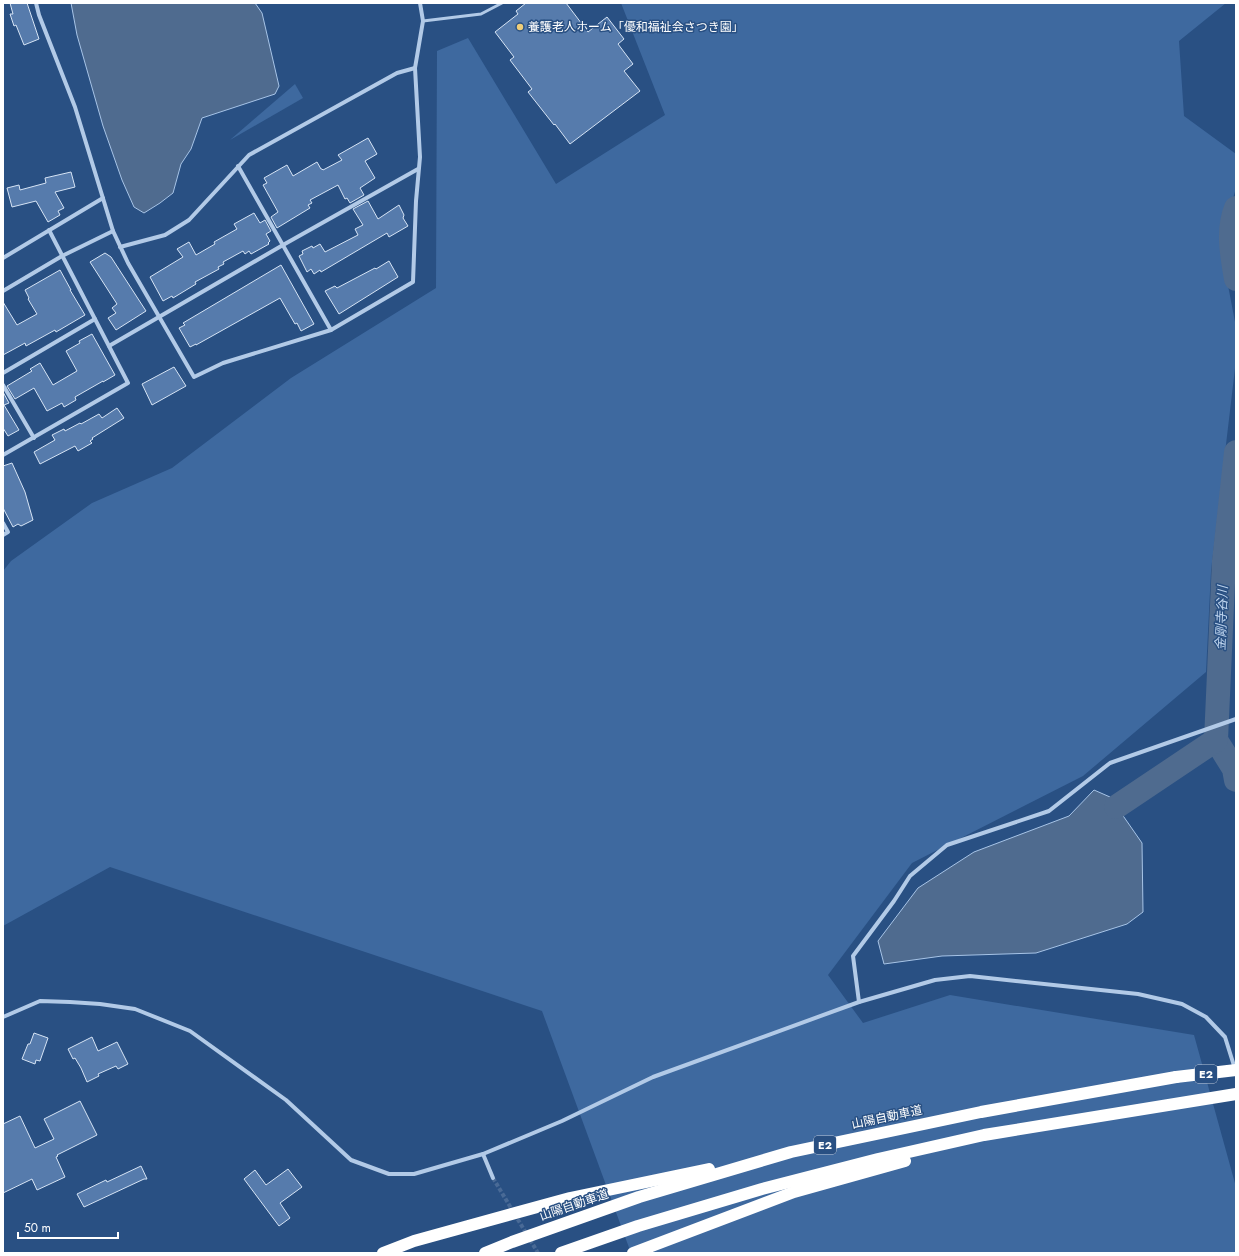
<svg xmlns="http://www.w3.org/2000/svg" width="1239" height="1256" font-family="Jost,'Noto Sans JP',sans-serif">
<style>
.green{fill:#3e699f}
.water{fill:#4f6b8f;stroke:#a7c4e7}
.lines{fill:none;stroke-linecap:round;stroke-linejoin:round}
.river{stroke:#4f6b8f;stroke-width:24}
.building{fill:#567bac;stroke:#d6e4f5}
.street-tunnel{stroke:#496a96;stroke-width:4;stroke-dasharray:4 2;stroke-linecap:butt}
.lane{stroke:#b2cae7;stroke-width:3}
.street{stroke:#b2cae7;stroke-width:4}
.highway{stroke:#fff;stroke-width:12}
.highway-bridge{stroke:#fff;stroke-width:12}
.poi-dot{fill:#eecd79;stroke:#295083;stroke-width:1.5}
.labels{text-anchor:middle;stroke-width:3;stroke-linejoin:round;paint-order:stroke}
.shield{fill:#295083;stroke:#bfcada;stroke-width:1}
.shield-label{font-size:11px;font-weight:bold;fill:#fff}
.poi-label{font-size:12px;fill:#fff;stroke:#295083;text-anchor:start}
.street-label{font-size:12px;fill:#fff;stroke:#295083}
.water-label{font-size:13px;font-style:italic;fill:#bed4ee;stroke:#295083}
</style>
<rect width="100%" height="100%" fill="#295083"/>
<g class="green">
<path d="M621 3H1226L1179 41 1184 116 1236 154V188L1220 244 1236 327V360L1211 571 1206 672 1083 776 912 863 828 975 863 1023 950 995 1194 1035 1236 1187V1253H631L542 1011 110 867 3 926V571L11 561 92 503 172 468 291 378 436 288 437 51 468 38 556 184 665 115Z"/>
<path d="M295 84 303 98 230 140Z"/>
</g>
<g class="water">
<path d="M71 3H255L262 13 279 86 275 94 202 118 191 149 181 164 173 193 160 203 144 213 134 207 122 180 103 126 77 35Z"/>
<path d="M1094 790 1110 797 1142 843 1143 912 1127 924 1036 953 942 956 884 964 878 941 918 888 974 852 1069 816Z"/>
</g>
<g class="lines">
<g class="river">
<path d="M1236 208C1227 230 1232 256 1236 279"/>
<path d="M1236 452 1224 561 1216 740 1234 769 1236 780"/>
<path d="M1116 807 1216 740"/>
</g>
</g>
<g class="building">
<path d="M10 3H27L39 39 24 45 16 25 14 26 10 14H13Z"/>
<path d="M526 3H566L588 32 607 17 624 39 618 44 633 64 624 71 640 91 570 144 555 124 554 125 528 92 532 89 510 60 514 57 495 32 518 14 516 11Z"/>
<path d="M368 138 377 154 365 161 375 178 360 188 364 195 350 203 347 198 345 199 338 185 310 200 312 203 308 205 310 208 277 228 271 217 278 212 263 185 267 183 264 178 287 165 293 176 317 162 321 169H322L323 170 342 160 338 155Z"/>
<path d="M71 172 75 187 55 192 64 208 58 211 60 215 48 222 36 201 12 207 7 188 19 185 20 190 46 183 45 178Z"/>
<path d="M368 201 378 219 399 205 404 215 403 218 408 226 389 237 387 233 321 272 320 270 314 274 311 269 307 272 299 256 303 254 302 251 312 246 313 248 320 244 325 252 358 235 355 229 363 225 353 209Z"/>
<path d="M254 213 260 223 265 220 271 231 266 234 270 241 268 243 269 244 251 254 249 251 245 254 243 251 223 262 224 264 218 267 219 269 195 282 196 284 173 298 172 296 163 301 150 277 183 257 177 249 189 242 196 255 215 244 214 242 237 229 234 224Z"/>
<path d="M105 253 111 257 146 311 116 330 108 318 116 313 112 308 117 304 90 262Z"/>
<path d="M389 261 398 277 339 314 325 291 335 286 337 288 375 268 376 269Z"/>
<path d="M281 265 314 324 301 331 297 323 295 324 280 298 196 345V344L190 347 179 328 185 325 183 323Z"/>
<path d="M60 270 71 290H70L85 315 56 332 55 330 26 346 25 343 3 355V302L17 325 37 314 28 299 29 298 25 290Z"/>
<path d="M92 334 115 375 103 382V381L75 397 76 400 64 407 62 403 47 411 34 388 15 399 7 386 32 371 30 369 40 363 53 385 77 371 66 351 80 343 79 341Z"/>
<path d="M174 367 186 386 152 405 142 384Z"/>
<path d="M3 392 9 403 4 405 19 430 8 436 3 428Z"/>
<path d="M117 408 124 418 92 438 93 439 90 441 92 443 78 451 75 446 40 464 34 452 55 440 52 435 64 429 65 431 80 423 81 424 99 414 102 418Z"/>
<path d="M12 463 25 492 33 520 21 526 18 524 13 527 3 508V466Z"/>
<path d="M34 1033 48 1038 40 1061 36 1060 35 1064 22 1059 28 1044H30Z"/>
<path d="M92 1037 98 1051 117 1042 128 1064 118 1069 116 1066 98 1074 99 1076 87 1082 81 1068 75 1058 73 1059 68 1049Z"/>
<path d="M80 1101 97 1135 57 1155 58 1156 56 1157 65 1177 37 1190 32 1179 3 1193V1124L20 1116 35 1148 54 1139 44 1119Z"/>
<path d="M141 1166 147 1179H144L84 1207 77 1194 106 1180 107 1182Z"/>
<path d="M288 1169 302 1187 280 1203 290 1218 279 1226 244 1179 255 1170 266 1185Z"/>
</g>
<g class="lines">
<path class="street-tunnel" d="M493 1178 538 1253"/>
<path class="lane" d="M423 21 481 14 502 3"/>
<g class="street">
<path d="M36 3 39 15 75 107 113 231 128 263 194 377 223 363 331 330 413 282 416 201 420 157 415 68 423 21 420 3"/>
<path d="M238 166 331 330"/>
<path d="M120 247 165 235 189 220 249 155 397 73 415 68"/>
<path d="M3 258 103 198"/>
<path d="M3 291 62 256 113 231"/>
<path d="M109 346 283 245 418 169"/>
<path d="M3 373 95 319"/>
<path d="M3 385 34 438"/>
<path d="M3 455 128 383 49 230"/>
<path d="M3 523 8 532 3 535"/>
<path d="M859 1002 853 956 894 901 910 876 947 845 1049 811 1110 763 1236 719"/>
<path d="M3 1017 40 1001 70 1002 100 1004 135 1009 190 1031 286 1100 351 1160 389 1174H414L483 1154 562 1121 653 1077 859 1002 935 980 970 976 1138 994 1182 1004 1206 1017 1225 1037 1235 1069"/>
<path d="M483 1154 493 1178"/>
</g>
<g class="highway">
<path d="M383 1253 414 1241 570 1198 709 1169"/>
<path d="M485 1253 512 1242 639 1197 791 1152 981 1112 1176 1077"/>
<path d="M561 1253 638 1226 762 1189 878 1159 984 1135 1236 1094"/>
<path d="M633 1253 794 1192 905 1161"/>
</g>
<path class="highway-bridge" d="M1176 1077 1236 1070"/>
</g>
<circle class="poi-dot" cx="520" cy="27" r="4"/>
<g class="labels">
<g class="shield">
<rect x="1195" y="1065" width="22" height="18" rx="3"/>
<rect x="814" y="1136" width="22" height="18" rx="3"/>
</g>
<g class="shield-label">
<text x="1206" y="1078">E2</text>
<text x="825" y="1149">E2</text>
</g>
<g class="poi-label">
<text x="528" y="31">養護老人ホーム「優和福祉会さつき園」</text>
</g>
<g class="street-label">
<text transform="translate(887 1117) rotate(-12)" y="4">山陽自動車道</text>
<text transform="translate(574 1205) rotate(-19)" y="4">山陽自動車道</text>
</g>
<g class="water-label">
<text transform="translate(1221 618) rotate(-88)" y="5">金剛寺谷川</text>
</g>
</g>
<rect width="1239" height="1256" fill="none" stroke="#ffffff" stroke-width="8"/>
<path d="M18 1232v6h100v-6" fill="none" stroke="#ffffff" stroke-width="2"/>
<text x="24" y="1232" font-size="12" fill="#ffffff" stroke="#295083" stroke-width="3" paint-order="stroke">50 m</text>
</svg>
